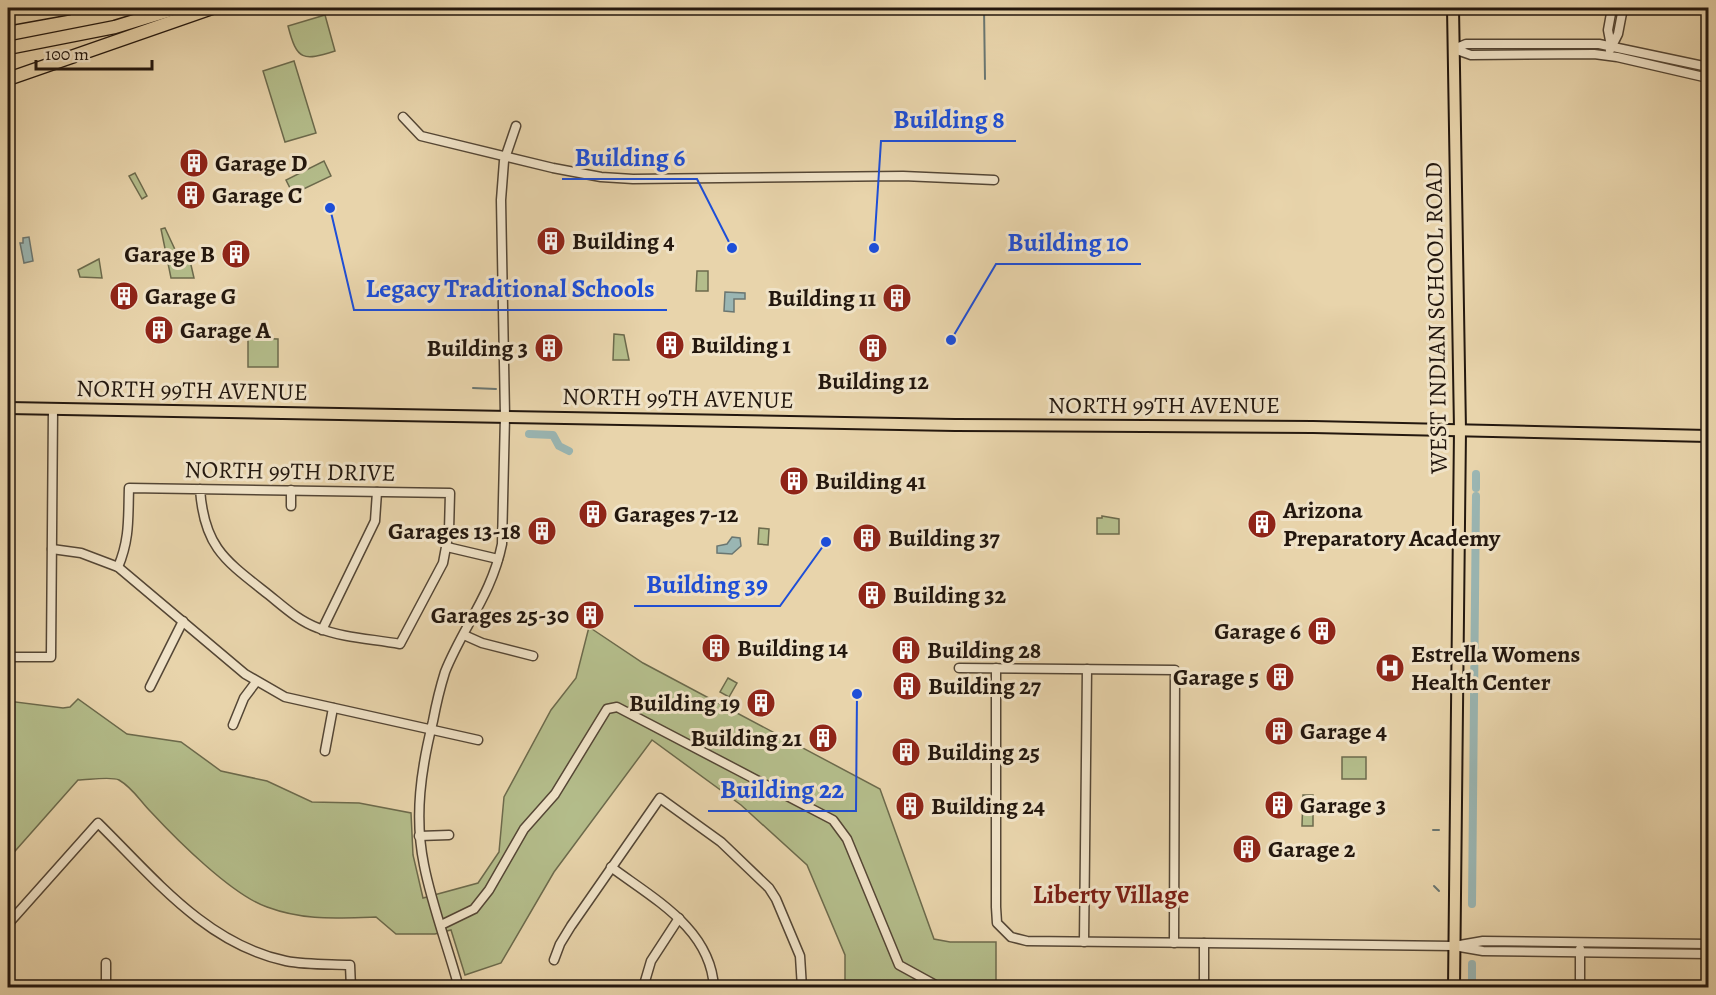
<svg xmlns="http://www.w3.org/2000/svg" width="1716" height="995" font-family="Alegreya,serif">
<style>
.green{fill:#b4bd8b;stroke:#6c6a4c;stroke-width:1.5}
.water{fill:#9ab6b3;stroke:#6a7671;stroke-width:1.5}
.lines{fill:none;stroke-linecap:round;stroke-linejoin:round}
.stream{stroke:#6a7671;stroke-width:2}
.canal{stroke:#9ab6b3;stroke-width:8}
.minor-casing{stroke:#544635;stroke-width:11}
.major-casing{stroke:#23170e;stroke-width:14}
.highway-casing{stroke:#23170e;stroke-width:15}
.minor{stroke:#f0e3c8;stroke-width:8}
.major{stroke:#e8d4ab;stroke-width:10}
.highway{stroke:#e8d4ab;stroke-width:12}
.labels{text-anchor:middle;stroke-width:6;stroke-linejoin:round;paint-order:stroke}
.poi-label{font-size:24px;font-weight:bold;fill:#23170e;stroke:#f0e3c8;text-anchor:start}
.street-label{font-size:24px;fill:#23170e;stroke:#f0e3c8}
.neighbourhood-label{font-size:26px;font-weight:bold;fill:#7a1f14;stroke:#f0e3c8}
.leader{fill:none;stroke:#1d4ed8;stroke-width:2}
.callout-dot{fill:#1d4ed8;stroke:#f0e3c8;stroke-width:2}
.callout-label{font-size:26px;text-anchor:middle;font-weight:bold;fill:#1d4ed8;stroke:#f0e3c8;stroke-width:6;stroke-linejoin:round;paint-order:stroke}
</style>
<rect width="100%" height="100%" fill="#e8d4ab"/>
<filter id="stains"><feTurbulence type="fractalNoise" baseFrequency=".00333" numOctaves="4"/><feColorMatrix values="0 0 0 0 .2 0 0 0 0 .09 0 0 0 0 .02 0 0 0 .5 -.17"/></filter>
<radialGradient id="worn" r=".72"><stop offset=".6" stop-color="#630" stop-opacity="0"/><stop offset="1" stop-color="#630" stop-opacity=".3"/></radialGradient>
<g class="green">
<path d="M325 15 335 51C303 61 297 61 288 26Z"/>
<path d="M294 61 316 133 285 142 263 71Z"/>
<path d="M324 161 331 176 293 194 286 180Z"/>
<path d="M135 173 147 196 142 199 129 176Z"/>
<path d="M165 228 178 256 188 252 194 278H171L161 229Z"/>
<path d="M99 259 102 278 80 277 78 270Z"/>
<path d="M697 271H708V291H696Z"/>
<path d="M614 334 624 335 629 360H613Z"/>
<path d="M248 338 278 339V367H248Z"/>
<path d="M1102 516 1119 519V534H1097V518H1102Z"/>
<path d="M759 528 769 529 768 545 758 544Z"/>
<path d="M589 627 643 663 880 789 934 939 950 942H996V982L1021 986 1150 987H845V955L807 865 741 805 652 740 554 872 501 963 465 975 451 930 435 934H396L376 917C336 918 305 921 267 907 232 895 177 840 151 812 140 801 133 788 119 780 111 776 88 780 78 780L8 859V701L63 708 70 707 78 699 127 734 181 742 221 771 267 781 312 802 359 803 411 813 413 855 423 898 478 883 499 852 504 797 551 710 576 678Z"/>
<path d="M728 678 737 683 729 697 720 692Z"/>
<rect x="1342" y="757" width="24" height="22"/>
<path d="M1303 795H1313V826H1302Z"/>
</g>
<g class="water">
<path d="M29 237 33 261 24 263 20 243H23V238Z"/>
<path d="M725 292 745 293V299H734V312L724 311Z"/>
<path d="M732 537 740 538 741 546 732 554 717 553V546L727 544Z"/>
</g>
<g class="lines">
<g class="stream">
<path d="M984 8 985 79"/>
<path d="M473 388 496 389"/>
<path d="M1433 830H1439"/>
<path d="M1434 886 1439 891"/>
</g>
<g class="canal">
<path d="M529 434 553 435 559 446 569 451"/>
<path d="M1476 488V474"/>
<path d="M1472 904 1476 496"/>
<path d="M1472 988V964"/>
</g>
<g class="minor-casing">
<g id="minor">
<path d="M1611 46 1608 30 1612 8"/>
<path d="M1454 49 1471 55 1594 54 1617 57 1708 78"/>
<path d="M1454 49 1466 44H1599L1708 67"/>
<path d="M1610 50 1618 34 1623 8"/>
<path d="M403 117 421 136 553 168 601 177 633 179 903 176 994 180"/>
<path d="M291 506V490"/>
<path d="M447 547 498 559"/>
<path d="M52 549 81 553 118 567 245 674 285 697 478 740"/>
<path d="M118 567C130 539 128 517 129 488 236 489 343 491 450 493L449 531 443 563 400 644C373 639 343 638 318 628 299 621 285 608 269 595 226 561 204 548 200 489"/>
<path d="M322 630 375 521 377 492"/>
<path d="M464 635 482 643 533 656"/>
<path d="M8 657H51L53 408"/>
<path d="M959 668 1175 670 1174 943"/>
<path d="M996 668V907L997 923 1011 937 1027 941 1454 946 1483 951 1708 954"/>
<path d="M150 687 183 621"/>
<path d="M233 725 244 698 256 682"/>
<path d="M325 751 333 708"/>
<path d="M419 836 449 835"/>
<path d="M611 867C654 899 711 929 714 988"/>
<path d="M8 924 98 823C154 878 206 944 286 961 307 965 329 964 350 965L351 988"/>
<path d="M441 925 474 909 489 890 524 829 555 794 607 709 617 707 833 820 847 839 899 965 941 988"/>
<path d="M1084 942 1087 669"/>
<path d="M1204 943V988"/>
<path d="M1460 945 1483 941 1708 944"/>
<path d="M554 960 560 944 571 926 660 798 721 842 769 888 776 899 800 956 802 988"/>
<path d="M106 988V963"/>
<path d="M459 988C448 947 432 906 424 865 414 816 421 769 433 721 436 705 440 688 445 672 463 627 492 594 502 544L505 416 501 200 504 161 516 126"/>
<path d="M643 988 651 961 679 918"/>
<path d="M1580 988V949"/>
</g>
</g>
<g class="major-casing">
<g id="major">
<path d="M1453 8 1460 430 1454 988"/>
<path d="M8 408 955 425 1313 427 1708 436"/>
</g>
</g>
<g class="highway-casing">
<g id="highway">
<path d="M8 19 69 8"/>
<path d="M8 48 115 27 177 8"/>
<path d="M8 79 212 8"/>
</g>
</g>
<use href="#minor" class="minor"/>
<use href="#major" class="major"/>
<use href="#highway" class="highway"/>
</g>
<defs>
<g id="building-disc" transform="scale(1.5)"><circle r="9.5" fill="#8f2418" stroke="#f0e3c8"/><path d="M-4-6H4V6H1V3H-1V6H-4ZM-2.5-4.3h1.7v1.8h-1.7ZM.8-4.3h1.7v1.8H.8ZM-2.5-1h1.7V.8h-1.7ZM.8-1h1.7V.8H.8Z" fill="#fff"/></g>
<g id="hospital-disc" transform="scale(1.5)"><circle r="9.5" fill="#8f2418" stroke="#f0e3c8"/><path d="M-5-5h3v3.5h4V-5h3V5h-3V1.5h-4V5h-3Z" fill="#fff"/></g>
</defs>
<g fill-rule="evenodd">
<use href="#building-disc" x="194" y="163"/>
<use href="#building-disc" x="191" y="195"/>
<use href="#building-disc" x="551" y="241"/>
<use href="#building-disc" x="236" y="254"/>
<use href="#building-disc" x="124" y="296"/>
<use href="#building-disc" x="897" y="298"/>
<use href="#building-disc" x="159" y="330"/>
<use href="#building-disc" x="670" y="345"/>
<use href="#building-disc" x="549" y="348"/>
<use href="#building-disc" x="873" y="348"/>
<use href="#building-disc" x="794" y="481"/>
<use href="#building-disc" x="593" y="514"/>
<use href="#building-disc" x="1262" y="524"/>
<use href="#building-disc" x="542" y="531"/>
<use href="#building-disc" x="867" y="538"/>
<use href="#building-disc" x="872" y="595"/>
<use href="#building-disc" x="590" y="615"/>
<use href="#building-disc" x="1322" y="631"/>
<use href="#building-disc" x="716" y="648"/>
<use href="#building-disc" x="906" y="650"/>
<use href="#hospital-disc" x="1390" y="668"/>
<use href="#building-disc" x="1280" y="677"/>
<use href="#building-disc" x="907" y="686"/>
<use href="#building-disc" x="761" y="703"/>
<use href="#building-disc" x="1279" y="731"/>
<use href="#building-disc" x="823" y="738"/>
<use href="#building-disc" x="906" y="752"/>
<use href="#building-disc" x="1279" y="805"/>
<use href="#building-disc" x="910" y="806"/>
<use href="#building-disc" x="1247" y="849"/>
</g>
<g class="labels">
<g class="poi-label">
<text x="215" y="171">Garage D</text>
<text x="212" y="203">Garage C</text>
<text x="572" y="249">Building 4</text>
<text x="215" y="262" text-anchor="end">Garage B</text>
<text x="145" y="304">Garage G</text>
<text x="876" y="306" text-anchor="end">Building 11</text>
<text x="180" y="338">Garage A</text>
<text x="691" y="353">Building 1</text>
<text x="528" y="356" text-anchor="end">Building 3</text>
<text x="873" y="389" text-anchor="middle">Building 12</text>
<text x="815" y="489">Building 41</text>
<text x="1283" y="518">Arizona<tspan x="1283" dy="28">Preparatory Academy</tspan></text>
<text x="614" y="522">Garages 7-12</text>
<text x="521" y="539" text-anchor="end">Garages 13-18</text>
<text x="888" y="546">Building 37</text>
<text x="893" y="603">Building 32</text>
<text x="569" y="623" text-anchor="end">Garages 25-30</text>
<text x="1301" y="639" text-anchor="end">Garage 6</text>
<text x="737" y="656">Building 14</text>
<text x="927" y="658">Building 28</text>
<text x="1411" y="662">Estrella Womens<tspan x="1411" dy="28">Health Center</tspan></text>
<text x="1259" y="685" text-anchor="end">Garage 5</text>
<text x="928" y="694">Building 27</text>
<text x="740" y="711" text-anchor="end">Building 19</text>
<text x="1300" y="739">Garage 4</text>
<text x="802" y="746" text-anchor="end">Building 21</text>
<text x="927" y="760">Building 25</text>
<text x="1300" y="813">Garage 3</text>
<text x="931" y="814">Building 24</text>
<text x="1268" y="857">Garage 2</text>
</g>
<g class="street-label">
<text transform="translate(1436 318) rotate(-91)" y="8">WEST INDIAN SCHOOL ROAD</text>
<text transform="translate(192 390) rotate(1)" y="8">NORTH 99TH AVENUE</text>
<text transform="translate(678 398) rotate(1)" y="8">NORTH 99TH AVENUE</text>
<text x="1164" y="413">NORTH 99TH AVENUE</text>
<text transform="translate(290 471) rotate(1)" y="8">NORTH 99TH DRIVE</text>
</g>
<g class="neighbourhood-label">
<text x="1111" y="903">Liberty Village</text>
</g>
</g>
<path class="leader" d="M874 248L881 141H1016M732 248L697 179H562M951 340L996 264H1141M330 208L354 310H667M826 542L780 606H634M857 694L856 811H708"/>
<g class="callout-dot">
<circle cx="874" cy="248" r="6"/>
<circle cx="732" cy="248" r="6"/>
<circle cx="951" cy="340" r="6"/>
<circle cx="330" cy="208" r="6"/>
<circle cx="826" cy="542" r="6"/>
<circle cx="857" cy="694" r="6"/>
</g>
<g class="callout-label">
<text x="949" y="128">Building 8</text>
<text x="630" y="166">Building 6</text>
<text x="1068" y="251">Building 10</text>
<text x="510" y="297">Legacy Traditional Schools</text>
<text x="707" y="593">Building 39</text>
<text x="782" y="798">Building 22</text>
</g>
<rect width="1716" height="995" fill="none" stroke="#e8d4ab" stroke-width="30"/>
<rect x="9" y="9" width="1698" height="977" fill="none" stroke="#23170e" stroke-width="3"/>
<rect x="15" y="15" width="1686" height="965" fill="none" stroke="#23170e" stroke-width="1.5"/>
<path d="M36 60v9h116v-9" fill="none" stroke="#23170e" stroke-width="3"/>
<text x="45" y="60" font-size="18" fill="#23170e" stroke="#f0e3c8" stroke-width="4.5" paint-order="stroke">100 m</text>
<rect width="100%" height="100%" filter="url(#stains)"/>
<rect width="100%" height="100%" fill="url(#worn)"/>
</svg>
